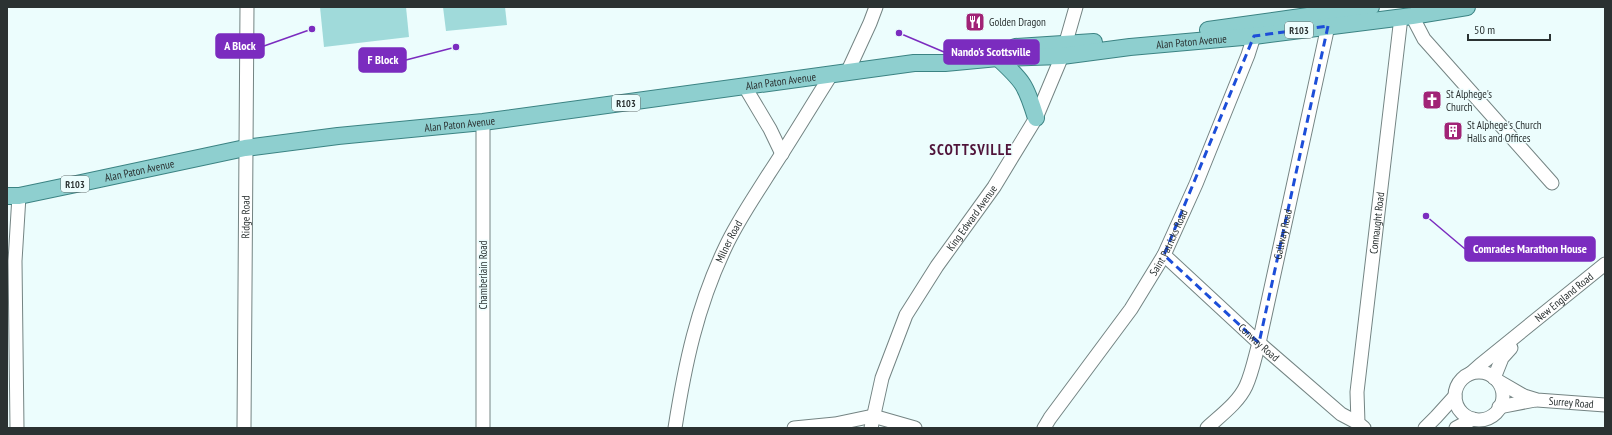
<svg xmlns="http://www.w3.org/2000/svg" width="1612" height="435" font-family="'PT Sans Narrow',sans-serif">
<style>
.green{fill:#a0dada}
.lines{fill:none;stroke-linecap:round;stroke-linejoin:round}
.minor-casing{stroke:#748483;stroke-width:15}
.major-casing{stroke:#3b8383;stroke-width:18}
.minor{stroke:#fff;stroke-width:13}
.major{stroke:#8ecfcf;stroke-width:16}
.marked{fill:none;stroke:#1d4ed8;stroke-width:3;stroke-dasharray:8 5;stroke-linejoin:round}
.labels{text-anchor:middle;stroke-width:3;stroke-linejoin:round;paint-order:stroke}
.shield{fill:#ecfdfd;stroke:#656f6f;stroke-width:1}
.shield-label{font-size:10px;font-weight:bold;fill:#2b3232}
.poi-label{font-size:11px;fill:#2b3232;stroke:#ecfdfd;text-anchor:start}
.street-label{font-size:11px;fill:#2b3232;stroke:#ecfdfd}
.district-label{font-size:15px;font-weight:bold;letter-spacing:1px;fill:#50143a;stroke:#ecfdfd}
.leader{fill:none;stroke:#7b2cbf;stroke-width:1.5}
.callout-dot{fill:#7b2cbf;stroke:#ecfdfd;stroke-width:1.5}
.callout{fill:#7b2cbf;stroke:#7b2cbf;stroke-width:1.5}
.callout-label{font-size:12px;text-anchor:middle;font-weight:bold;fill:#fff}
</style>
<rect width="100%" height="100%" fill="#ecfdfd"/>
<g class="green">
<path d="M320 7H406L409 37 324 47Z"/>
<path d="M443 7H505L507 25 446 31Z"/>
</g>
<g class="lines">
<g class="minor-casing">
<g id="minor">
<path d="M1412 16 1424 39 1552 183"/>
<path d="M847 73 870 23 876 7"/>
<path d="M745 87 770 129 782 154"/>
<path d="M483 122V428"/>
<path id="s1" d="M1164 255 1259 343 1341 414 1358 423V428"/>
<circle cx="1479" cy="396" r="24"/>
<path id="s2" d="M1471 373 1480 365 1605 264"/>
<path d="M1494 378 1502 358 1511 348"/>
<path id="s3" d="M1498 381 1524 396 1537 400 1605 405"/>
<path d="M1499 407 1535 400"/>
<path d="M17 428 15 261 19 196"/>
<path id="s4" d="M244 428 247 7"/>
<path id="s5" d="M675 428C685 364 697 307 725 248 737 222 753 199 768 175 790 142 810 108 831 75"/>
<path d="M794 428 835 424 873 416 915 428"/>
<path id="s6" d="M871 428 882 378 906 315 937 266 994 187 1036 118 1062 56 1076 7"/>
<path id="s7" d="M1044 428 1050 418 1131 309 1164 255 1196 184 1248 55 1254 36"/>
<path id="s8" d="M1207 428C1221 415 1238 403 1246 386 1252 373 1255 357 1259 343L1328 26"/>
<path id="s9" d="M1364 428 1358 423 1357 392 1401 17"/>
<path d="M1425 428 1436 417 1455 396"/>
<path d="M1456 428 1473 419"/>
</g>
</g>
<g class="major-casing">
<g id="major">
<path d="M1208 30 1371 7"/>
<path d="M1015 47 1094 42"/>
<path d="M998 58C1023 81 1026 85 1036 118"/>
<path id="s10" d="M7 196H19L81 183 245 148 338 136 483 122 914 63H945L998 58 1062 56 1130 47 1254 36 1412 16 1467 7"/>
</g>
</g>
<use href="#minor" class="minor"/>
<use href="#major" class="major"/>
</g>
<path class="marked" d="M1328 26 1259 343 1164 255 1254 36Z"/>
<defs>
<g id="restaurant-square" transform="scale(1)"><rect x="-9" y="-9" width="18" height="18" rx="4" fill="#a12376" stroke="#ecfdfd"/><path d="M-5-6h1v4h1v-4h1v4h1v-4h1v5L-1.5 .5V6h-2V.5L-5-1ZM5-6V6H3V1.5H1.5Q1.5-4 5-6Z" fill="#fff"/></g>
<g id="church-square" transform="scale(1)"><rect x="-9" y="-9" width="18" height="18" rx="4" fill="#a12376" stroke="#ecfdfd"/><path d="M-1.2-6h2.4v3.5h3.3v2.4h-3.3V6h-2.4V-.1h-3.3v-2.4h3.3Z" fill="#fff"/></g>
<g id="building-square" transform="scale(1)"><rect x="-9" y="-9" width="18" height="18" rx="4" fill="#a12376" stroke="#ecfdfd"/><path d="M-4-6H4V6H1V3H-1V6H-4ZM-2.5-4.3h1.7v1.8h-1.7ZM.8-4.3h1.7v1.8H.8ZM-2.5-1h1.7V.8h-1.7ZM.8-1h1.7V.8H.8Z" fill="#fff"/></g>
</defs>
<g fill-rule="evenodd">
<use href="#restaurant-square" x="975" y="22"/>
<use href="#church-square" x="1432" y="100"/>
<use href="#building-square" x="1453" y="131"/>
</g>
<g class="labels">
<g class="shield">
<rect x="1285" y="22" width="28" height="16" rx="3"/>
<rect x="612" y="95" width="28" height="16" rx="3"/>
<rect x="61" y="176" width="28" height="16" rx="3"/>
</g>
<g class="shield-label">
<text x="1299" y="34">R103</text>
<text x="626" y="107">R103</text>
<text x="75" y="188">R103</text>
</g>
<g class="poi-label">
<text x="989" y="26">Golden Dragon</text>
<text x="1446" y="98">St Alphege's<tspan x="1446" dy="13">Church</tspan></text>
<text x="1467" y="129">St Alphege's Church<tspan x="1467" dy="13">Halls and Offices</tspan></text>
</g>
<g class="street-label">
<text dy="4" stroke="none"><textPath href="#s10" startOffset="1196">Alan Paton Avenue</textPath></text>
<text dy="4" stroke="none"><textPath href="#s10" startOffset="783">Alan Paton Avenue</textPath></text>
<text dy="4" stroke="none"><textPath href="#s10" startOffset="459">Alan Paton Avenue</textPath></text>
<text dy="4" stroke="none"><textPath href="#s10" startOffset="135">Alan Paton Avenue</textPath></text>
<text dy="4" stroke="none"><textPath href="#s4" startOffset="211">Ridge Road</textPath></text>
<text dy="4" stroke="none"><textPath href="#s6" startOffset="236">King Edward Avenue</textPath></text>
<text dy="4" stroke="none"><textPath href="#s9" startOffset="209">Connaught Road</textPath></text>
<text dy="4" stroke="none"><textPath href="#s8" startOffset="214">Gallway Road</textPath></text>
<text dy="4" stroke="none"><textPath href="#s5" startOffset="195">Milner Road</textPath></text>
<text dy="4" stroke="none"><textPath href="#s7" startOffset="224">Saint Patricks Road</textPath></text>
<text transform="translate(483 275) rotate(-90)" y="4">Chamberlain Road</text>
<text dy="4" stroke="none"><textPath href="#s2" startOffset="120">New England Road</textPath></text>
<text dy="4" stroke="none"><textPath href="#s1" startOffset="129">Conway Road</textPath></text>
<text dy="4" stroke="none"><textPath href="#s3" startOffset="78">Surrey Road</textPath></text>
</g>
<g class="district-label">
<text x="971" y="155">SCOTTSVILLE</text>
</g>
</g>
<path class="leader" d="M312 29L264 46M899 33L944 52M456 47L406 60M1426 216L1465 249"/>
<g class="callout-dot">
<circle cx="312" cy="29" r="4"/>
<circle cx="899" cy="33" r="4"/>
<circle cx="456" cy="47" r="4"/>
<circle cx="1426" cy="216" r="4"/>
</g>
<g class="callout">
<rect x="216" y="34" width="48" height="24" rx="4"/>
<rect x="944" y="40" width="95" height="24" rx="4"/>
<rect x="359" y="48" width="47" height="24" rx="4"/>
<rect x="1465" y="237" width="130" height="24" rx="4"/>
</g>
<g class="callout-label">
<text x="240" y="50">A Block</text>
<text x="991" y="56">Nando's Scottsville</text>
<text x="383" y="64">F Block</text>
<text x="1530" y="253">Comrades Marathon House</text>
</g>
<rect width="1612" height="435" fill="none" stroke="#2b3232" stroke-width="16"/>
<path d="M1468 34v6h82v-6" fill="none" stroke="#2b3232" stroke-width="2"/>
<text x="1474" y="34" font-size="12" fill="#2b3232" stroke="#ecfdfd" stroke-width="3" paint-order="stroke">50 m</text>
</svg>
